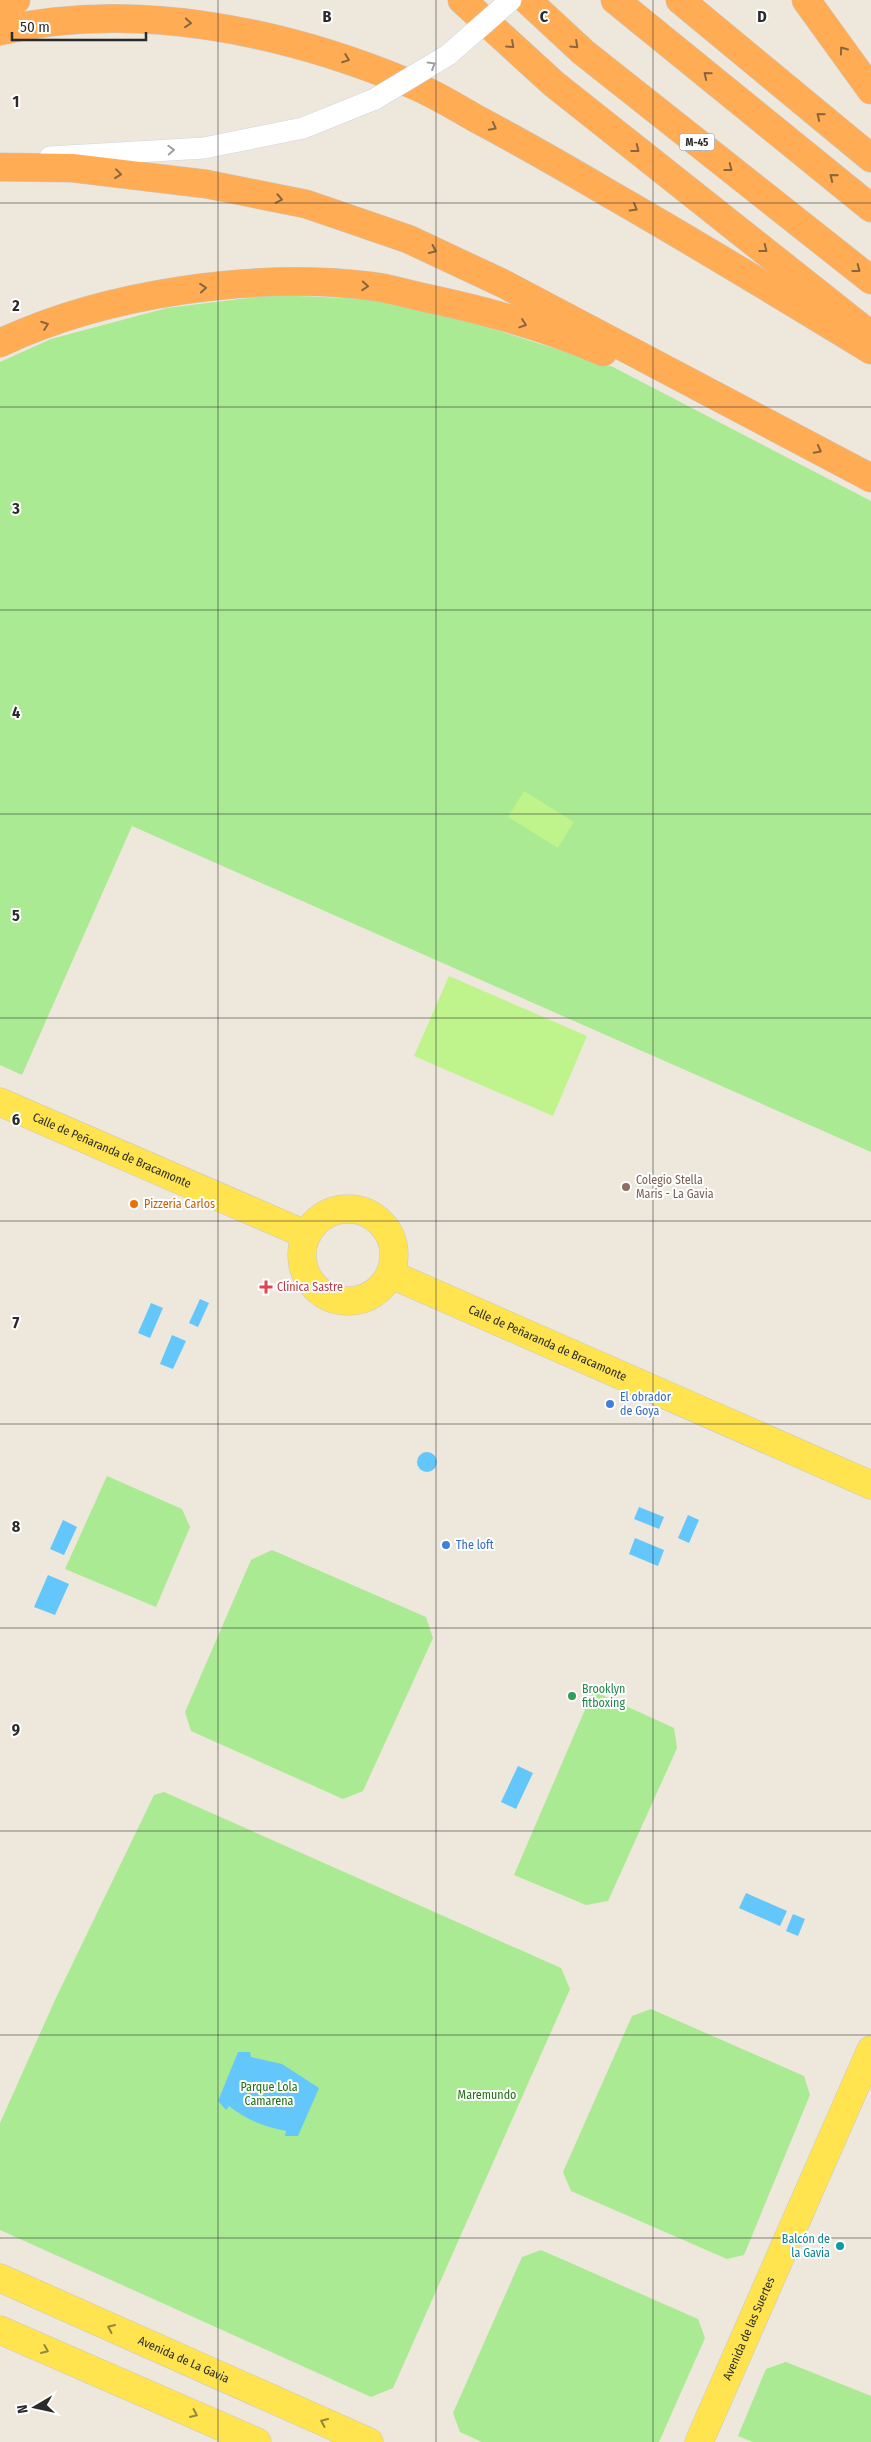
<svg xmlns="http://www.w3.org/2000/svg" width="871" height="2442" font-family="'Fira Sans Condensed',sans-serif">
<style>
.green{fill:#a9ea92}
.pitch{fill:#bff38c}
.water{fill:#63c7fb}
.lines{fill:none;stroke-linecap:round;stroke-linejoin:round}
.minor-casing{stroke:#d0d3e5;stroke-width:22}
.major-casing{stroke:#c8c8c8;stroke-width:29}
.highway-casing{stroke:#c8c8c8;stroke-width:29}
.minor{stroke:#fff;stroke-width:21}
.major{stroke:#ffe44f;stroke-width:28}
.highway{stroke:#ffac55;stroke-width:28}
.minor-bridge-casing{stroke:#d0d3e5;stroke-width:22;stroke-linecap:butt}
.minor-bridge{stroke:#fff;stroke-width:21}
.oneway{stroke:#8a653e}
.oneway2{stroke:#a0a0a0}
.oneway3{stroke:#95883d}
.grid{fill:none;stroke:#2b2b2b;stroke-width:1;stroke-opacity:0.55}
.education-dot{fill:#8d6e63;stroke:#fff;stroke-width:2}
.food-dot{fill:#e8710a;stroke:#fff;stroke-width:2}
.health-dot{fill:#e0444e;stroke:#fff;stroke-width:2}
.shop-dot{fill:#3f7fe0;stroke:#fff;stroke-width:2}
.leisure-dot{fill:#2e9e5b;stroke:#fff;stroke-width:2}
.culture-dot{fill:#0f9aa8;stroke:#fff;stroke-width:2}
.labels{text-anchor:middle;stroke-width:4;stroke-linejoin:round;paint-order:stroke}
.shield{fill:#fff;stroke:#6b6b6b;stroke-width:1}
.shield-label{font-size:11px;font-weight:bold;fill:#2b2b2b}
.street-label{font-size:12px;fill:#2b2b2b;stroke:#fff}
.education-label{font-size:12px;fill:#785e54;stroke:#fff;text-anchor:start}
.food-label{font-size:12px;fill:#c56008;stroke:#fff;text-anchor:start}
.health-label{font-size:12px;fill:#be3a42;stroke:#fff;text-anchor:start}
.shop-label{font-size:12px;fill:#366cbe;stroke:#fff;text-anchor:start}
.leisure-label{font-size:12px;fill:#27864d;stroke:#fff;text-anchor:start}
.park-label{font-size:12px;fill:#1f7012;stroke:#fff}
.culture-label{font-size:12px;fill:#0d838f;stroke:#fff;text-anchor:end}
.grid-label{font-size:16px;text-anchor:middle;font-weight:bold;fill:#2b2b2b;stroke:#fff;stroke-width:4;stroke-linejoin:round;paint-order:stroke}
</style>
<rect width="100%" height="100%" fill="#eee7db"/>
<g class="green">
<path d="M271 295 368 299 471 322 613 367 871 501V1152L132 826 22 1075 0 1065V362L51 339 167 308Z"/>
<path d="M107 1476 182 1509 190 1527 156 1607 65 1569Z"/>
<path d="M272 1550 426 1617 433 1638 363 1791 343 1799 191 1731 185 1712 251 1560Z"/>
<path d="M593 1691 674 1728 677 1748 608 1901 586 1905 514 1875Z"/>
<path d="M164 1792 561 1968 570 1989 393 2388 371 2397 0 2230V2123L55 2000 154 1795Z"/>
<path d="M651 2009 804 2076 810 2095 744 2255 727 2259 571 2191 563 2172 632 2016Z"/>
<path d="M541 2250 698 2319 705 2338 659 2442H482L460 2432 453 2413 522 2257Z"/>
<path d="M786 2362 871 2396V2442H753L738 2436 766 2369Z"/>
</g>
<g class="pitch">
<path d="M524 791 574 822 558 848 508 817Z"/>
<path d="M449 976 587 1036 553 1116 414 1056Z"/>
</g>
<g class="water">
<path d="M200 1299 209 1303 198 1327 189 1323Z"/>
<path d="M151 1303 163 1308 150 1338 138 1333Z"/>
<path d="M172 1335 186 1341 173 1369 160 1364Z"/>
<circle cx="427" cy="1462" r="10"/>
<path d="M639 1507 664 1517 659 1529 634 1519Z"/>
<path d="M688 1515 699 1520 689 1543 678 1538Z"/>
<path d="M63 1520 77 1527 64 1555 50 1549Z"/>
<path d="M635 1538 664 1550 658 1566 629 1554Z"/>
<path d="M48 1575 69 1584 55 1615 34 1607Z"/>
<path d="M518 1766 533 1773 516 1809 501 1802Z"/>
<path d="M746 1893 787 1911 780 1926 739 1908Z"/>
<path d="M793 1914 805 1919 798 1936 786 1931Z"/>
<path d="M238 2052H250L251 2057 282 2064 319 2088 298 2136H285L286 2131C264 2127 247 2120 229 2106L226 2110 218 2101Z"/>
</g>
<g class="lines">
<g class="minor-casing">
<path id="minor" d="M50 157 204 148 303 128 375 99"/>
</g>
<g class="major-casing">
<g id="major">
<path id="s1" d="M0 1102 307 1235"/>
<circle cx="348" cy="1255" r="46"/>
<path id="s2" d="M390 1274 871 1485"/>
<path id="s3" d="M0 2278 369 2442"/>
<path d="M0 2330 257 2442"/>
<path id="s4" d="M699 2442 871 2050"/>
</g>
</g>
<g class="highway-casing">
<g id="highway">
<path d="M462 0 554 84 863 329"/>
<path d="M527 0 583 52 871 280"/>
<path d="M615 0 871 208"/>
<path d="M680 0 871 158"/>
<path d="M806 0 871 90"/>
<path d="M0 6 16 0"/>
<path d="M0 31C136 0 285 31 411 84 433 93 454 106 475 118 520 142 564 167 608 193 697 244 784 297 871 350"/>
<path d="M0 167 72 168 206 184 306 204 408 239 502 283 871 478"/>
<path d="M0 343C106 293 254 272 370 286 389 288 407 294 426 298 483 310 549 328 603 352"/>
</g>
</g>
<use href="#minor" class="minor"/>
<use href="#major" class="major"/>
<use href="#highway" class="highway"/>
<g class="minor-bridge-casing">
<path id="minor-bridge" d="M375 99 448 55 511 0"/>
</g>
<use href="#minor-bridge" class="minor-bridge"/>
</g>
<defs><path id="oneway-chevron" d="M-2-3.5L2.5 0L-2 3.5" fill="none" stroke-width="1.6" stroke-linecap="round" stroke-linejoin="round" transform="scale(1.25)"/></defs>
<g class="oneway">
<use href="#oneway-chevron" transform="translate(188 23) rotate(5)"/>
<use href="#oneway-chevron" transform="translate(511 45) rotate(42)"/>
<use href="#oneway-chevron" transform="translate(575 45) rotate(43)"/>
<use href="#oneway-chevron" transform="translate(843 50) rotate(-126)"/>
<use href="#oneway-chevron" transform="translate(346 59) rotate(21)"/>
<use href="#oneway-chevron" transform="translate(707 75) rotate(-141)"/>
<use href="#oneway-chevron" transform="translate(820 116) rotate(-141)"/>
<use href="#oneway-chevron" transform="translate(493 127) rotate(28)"/>
<use href="#oneway-chevron" transform="translate(636 149) rotate(38)"/>
<use href="#oneway-chevron" transform="translate(729 168) rotate(38)"/>
<use href="#oneway-chevron" transform="translate(118 174) rotate(7)"/>
<use href="#oneway-chevron" transform="translate(833 177) rotate(-141)"/>
<use href="#oneway-chevron" transform="translate(279 199) rotate(11)"/>
<use href="#oneway-chevron" transform="translate(634 208) rotate(30)"/>
<use href="#oneway-chevron" transform="translate(764 249) rotate(38)"/>
<use href="#oneway-chevron" transform="translate(433 250) rotate(25)"/>
<use href="#oneway-chevron" transform="translate(857 269) rotate(37)"/>
<use href="#oneway-chevron" transform="translate(365 286) rotate(4)"/>
<use href="#oneway-chevron" transform="translate(203 288) rotate(-5)"/>
<use href="#oneway-chevron" transform="translate(523 324) rotate(19)"/>
<use href="#oneway-chevron" transform="translate(45 325) rotate(-20)"/>
<use href="#oneway-chevron" transform="translate(818 450) rotate(28)"/>
</g>
<g class="oneway2">
<use href="#oneway-chevron" transform="translate(432 65) rotate(-31)"/>
<use href="#oneway-chevron" transform="translate(171 150) rotate(-3)"/>
</g>
<g class="oneway3">
<use href="#oneway-chevron" transform="translate(111 2328) rotate(-156)"/>
<use href="#oneway-chevron" transform="translate(45 2350) rotate(23)"/>
<use href="#oneway-chevron" transform="translate(194 2414) rotate(24)"/>
<use href="#oneway-chevron" transform="translate(324 2422) rotate(-156)"/>
</g>
<path class="grid" d="M218 0V2442M436 0V2442M653 0V2442M0 203H871M0 407H871M0 610H871M0 814H871M0 1018H871M0 1221H871M0 1424H871M0 1628H871M0 1831H871M0 2035H871M0 2238H871"/>
<circle class="education-dot" cx="626" cy="1187" r="5"/>
<circle class="food-dot" cx="134" cy="1204" r="5"/>
<path class="health-dot" d="M263.5 1279.5h5v5h5v5h-5v5h-5v-5h-5v-5h5z"/>
<g class="shop-dot">
<circle cx="610" cy="1404" r="5"/>
<circle cx="446" cy="1545" r="5"/>
</g>
<circle class="leisure-dot" cx="572" cy="1696" r="5"/>
<circle class="culture-dot" cx="840" cy="2246" r="5"/>
<g class="labels">
<rect class="shield" x="679.5" y="133.5" width="35" height="17" rx="4"/>
<g class="shield-label">
<text x="697" y="146">M-45</text>
</g>
<g class="street-label">
<text dy="4" stroke="none"><textPath href="#s1" startOffset="122">Calle de Peñaranda de Bracamonte</textPath></text>
<text dy="4" stroke="none"><textPath href="#s2" startOffset="172">Calle de Peñaranda de Bracamonte</textPath></text>
<text dy="4" stroke="none"><textPath href="#s4" startOffset="124">Avenida de las Suertes</textPath></text>
<text dy="4" stroke="none"><textPath href="#s3" startOffset="201">Avenida de La Gavia</textPath></text>
</g>
<g class="education-label">
<text x="636" y="1184">Colegio Stella<tspan x="636" dy="14">Maris - La Gavia</tspan></text>
</g>
<g class="food-label">
<text x="144" y="1208">Pizzería Carlos</text>
</g>
<g class="health-label">
<text x="277" y="1291">Clínica Sastre</text>
</g>
<g class="shop-label">
<text x="620" y="1401">El obrador<tspan x="620" dy="14">de Goya</tspan></text>
<text x="456" y="1549">The loft</text>
</g>
<g class="leisure-label">
<text x="582" y="1693">Brooklyn<tspan x="582" dy="14">fitboxing</tspan></text>
</g>
<g class="park-label">
<text x="269" y="2091">Parque Lola<tspan x="269" dy="14">Camarena</tspan></text>
<text x="487" y="2099">Maremundo</text>
</g>
<g class="culture-label">
<text x="830" y="2243">Balcón de<tspan x="830" dy="14">la Gavia</tspan></text>
</g>
</g>
<g class="grid-label">
<text x="327" y="22">B</text>
<text x="544" y="22">C</text>
<text x="762" y="22">D</text>
<text x="16" y="107">1</text>
<text x="16" y="311">2</text>
<text x="16" y="514">3</text>
<text x="16" y="718">4</text>
<text x="16" y="921">5</text>
<text x="16" y="1125">6</text>
<text x="16" y="1328">7</text>
<text x="16" y="1532">8</text>
<text x="16" y="1735">9</text>
</g>
<g transform="translate(35 2407) rotate(261)" stroke="#ffffff" stroke-width="4" paint-order="stroke">
<path d="M0-4L9 19L0 12L-9 19Z" fill="#2b2b2b"/>
<text y="-8" font-size="14" font-weight="bold" text-anchor="middle" fill="#2b2b2b">N</text>
</g>
<path d="M12 32v8h134v-8" fill="none" stroke="#2b2b2b" stroke-width="2.5"/>
<text x="20" y="32" font-size="15" fill="#2b2b2b" stroke="#ffffff" stroke-width="4" paint-order="stroke">50 m</text>
</svg>
